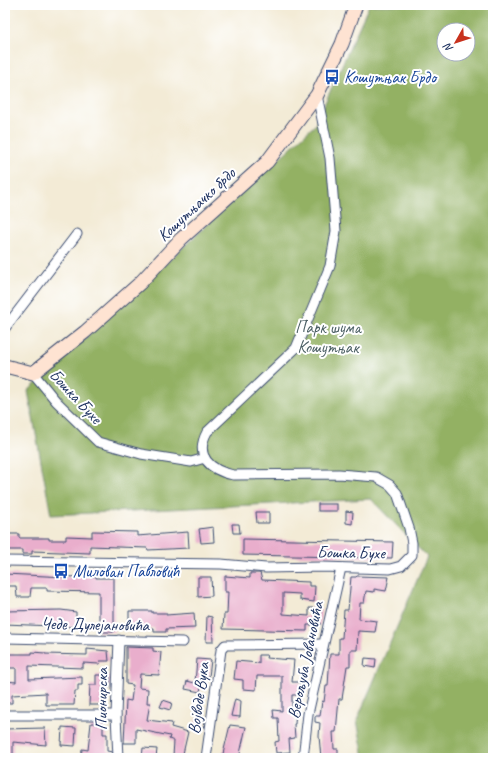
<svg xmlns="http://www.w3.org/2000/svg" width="498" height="763" font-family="Caveat,sans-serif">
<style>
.forest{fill:#93b163;stroke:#577060;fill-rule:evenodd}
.building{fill:#e9aecc}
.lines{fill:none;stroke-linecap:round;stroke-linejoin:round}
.street-casing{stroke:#3b4b70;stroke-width:11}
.secondary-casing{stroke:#3b4b70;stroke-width:15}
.street{stroke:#fff;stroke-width:9}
.secondary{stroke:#fee3d2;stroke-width:13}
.labels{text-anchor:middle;stroke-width:4;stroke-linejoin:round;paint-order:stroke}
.transit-label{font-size:17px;fill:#164399;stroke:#fff;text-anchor:start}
.street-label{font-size:17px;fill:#1b2f5e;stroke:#fff}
.park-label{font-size:17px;fill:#4b5f64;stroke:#fff}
</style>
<rect width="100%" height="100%" fill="#fff"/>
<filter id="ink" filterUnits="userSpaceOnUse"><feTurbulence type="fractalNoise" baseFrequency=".025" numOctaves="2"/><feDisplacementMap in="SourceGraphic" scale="8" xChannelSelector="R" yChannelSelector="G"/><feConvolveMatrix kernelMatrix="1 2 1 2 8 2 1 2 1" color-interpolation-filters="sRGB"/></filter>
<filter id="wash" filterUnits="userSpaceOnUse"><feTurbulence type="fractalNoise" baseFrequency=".012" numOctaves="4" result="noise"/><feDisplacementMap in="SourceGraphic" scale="16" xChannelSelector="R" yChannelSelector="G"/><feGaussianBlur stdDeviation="0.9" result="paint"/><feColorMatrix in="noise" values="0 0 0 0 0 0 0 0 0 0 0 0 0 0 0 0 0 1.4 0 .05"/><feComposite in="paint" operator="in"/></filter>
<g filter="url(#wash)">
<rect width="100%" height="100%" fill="#f3ebd6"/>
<path class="forest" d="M369 5H493V758H364L357 720 427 557 371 499 51 515 28 391 315 125ZM444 30H468V54H444Z"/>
<g id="blocks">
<g class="building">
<rect x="318" y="504" width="19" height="7"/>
<path d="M346 511 353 512 352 524 346 523Z"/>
<path d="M256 512H269V523H257Z"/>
<path d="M232 524H239L240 533H233Z"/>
<path d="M213 527 214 542 201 543 199 529Z"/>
<path d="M92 531 137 532V536L188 532 189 548 148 550 147 548 90 546V553L32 551V554H22V550H5V538H8V534H19V538H49V540H66V536L92 537Z"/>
<path d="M243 539 393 542 392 558 243 555Z"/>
<path d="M250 573H260L262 580 309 582V586H315L314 602 300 600V594L283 593V614L309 616V608H321L320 625H307V631L223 629 224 614H227L228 592H225V576L250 578Z"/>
<path d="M5 574 66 577 96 576V578H114V632H99V592L47 591V588H31L30 597H17L16 586H5Z"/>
<path d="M357 576 389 577 386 591 374 589V592L366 591 364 603H360L359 619 377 621 375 632 358 631 357 650H350V666H347L342 699H339L336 732H333L334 749H338V758H321L319 736 320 723 315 722V716H320L322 701 324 702 326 686H328L330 654H339V638H342L344 610H348L351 577H356Z"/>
<path d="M198 577H211L212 596 198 597Z"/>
<path d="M61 610 76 612V627L5 624V611Z"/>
<path d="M129 611H152V613H166V615L194 613 195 628 166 629V632H154V628H129Z"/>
<path d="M207 616 212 617 213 642H206Z"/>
<path d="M126 647 153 648V651L161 652 159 675 140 674 139 688 148 689 147 703H150L147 720 172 723 171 727 188 732 182 758 173 756 174 741 169 739 170 736 136 729V743H124L126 700 131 701 133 685 126 684Z"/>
<path d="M87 649 108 651 109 661H100L99 664 83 663V668L29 666V679L82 677V685H78V691H75L74 705H46V693L12 695V703H5V681L16 682V668H5V654H32V652L45 653V654L87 655Z"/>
<path d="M259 655H267L266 658 294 660 292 682H300V695H292V711H296L295 724H294L295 738 289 739 290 752 276 753 275 742 279 741 278 718H274L273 710 282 711V676H257L256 690 243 689V680L234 679 236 661 259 663Z"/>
<path d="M365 658 376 659 375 668 364 666Z"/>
<path d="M197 659 211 660 209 677 203 676 200 692 185 689 187 681 195 683Z"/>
<path d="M96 675H110V687H104L103 705H89L90 685H96Z"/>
<path d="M235 699 241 701 240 717 231 716Z"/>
<path d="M163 700 172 703 170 710 160 707Z"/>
<path d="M197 718 205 720 204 727 195 725Z"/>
<path d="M91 723H103V734H107V751L112 752V758H81L82 749 88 750Z"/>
<path d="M230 725 246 727 239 758H222Z"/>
<path d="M62 727 76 728 75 746 61 745Z"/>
<path d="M45 728 46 745 13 742V758H5V729Z"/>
<path d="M143 748 157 749 156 758H142Z"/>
</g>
</g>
</g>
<g filter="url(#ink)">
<use href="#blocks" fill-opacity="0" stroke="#3b4b70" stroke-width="1"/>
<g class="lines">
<g class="street-casing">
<g id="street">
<path d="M5 328 77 234"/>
<path d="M33 373 56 401 98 442 141 454 191 462 205 458"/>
<path d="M5 561 221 564 266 568 322 567 390 569 401 566 412 555V543L409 528 397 493 390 485 376 477 339 474 233 475C210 470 194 456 207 432L296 348 330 266 336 231 330 158 317 95"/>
<path d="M5 638 183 642"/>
<path d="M5 715H116"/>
<path d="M118 758 116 715 119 640"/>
<path d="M206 758 221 650 225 645 323 644"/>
<path d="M303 758 308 714 341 568"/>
</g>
</g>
<g class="secondary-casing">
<path id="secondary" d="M5 366 33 373 85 332 140 283 181 239 267 162 317 95 342 44 356 5"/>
</g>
<use href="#street" class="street"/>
<use href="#secondary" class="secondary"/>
</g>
</g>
<defs>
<g id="bus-bare" transform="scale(1.2)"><path d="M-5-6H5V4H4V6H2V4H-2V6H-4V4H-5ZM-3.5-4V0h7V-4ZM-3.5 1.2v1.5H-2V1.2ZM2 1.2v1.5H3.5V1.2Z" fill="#1a4fb4" stroke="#fff" stroke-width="2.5" paint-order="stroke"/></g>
</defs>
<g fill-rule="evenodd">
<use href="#bus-bare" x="332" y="77"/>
<use href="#bus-bare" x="61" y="571"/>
</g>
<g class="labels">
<g class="transit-label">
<text x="344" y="83">Кошутњак Брдо</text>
<text x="73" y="577">Милован Павловић</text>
</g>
<g class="street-label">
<text transform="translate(196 204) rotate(-43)" y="6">Кошутњачко брдо</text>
<text transform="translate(76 396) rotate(47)" y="6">Бошка Бухе</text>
<text transform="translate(351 552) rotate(1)" y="6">Бошка Бухе</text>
<text transform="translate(95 624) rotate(1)" y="6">Чеде Дулејановића</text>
<text transform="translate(305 660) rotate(-78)" y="6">Верољуба Јовановића</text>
<text transform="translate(198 698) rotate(-82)" y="6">Војводе Вука</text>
<text transform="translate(101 699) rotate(-89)" y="6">Пионирска</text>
</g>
<g class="park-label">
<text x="328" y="333">Парк шума<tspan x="328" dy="20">Кошутњак</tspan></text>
</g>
</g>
<rect width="498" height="763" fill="none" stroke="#fff" stroke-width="20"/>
<g transform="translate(456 42) rotate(231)"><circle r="19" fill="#ffffff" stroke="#a4acbf"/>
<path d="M0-3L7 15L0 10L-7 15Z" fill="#c8321e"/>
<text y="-6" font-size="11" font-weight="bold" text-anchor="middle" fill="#1b2f5e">N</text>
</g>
</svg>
